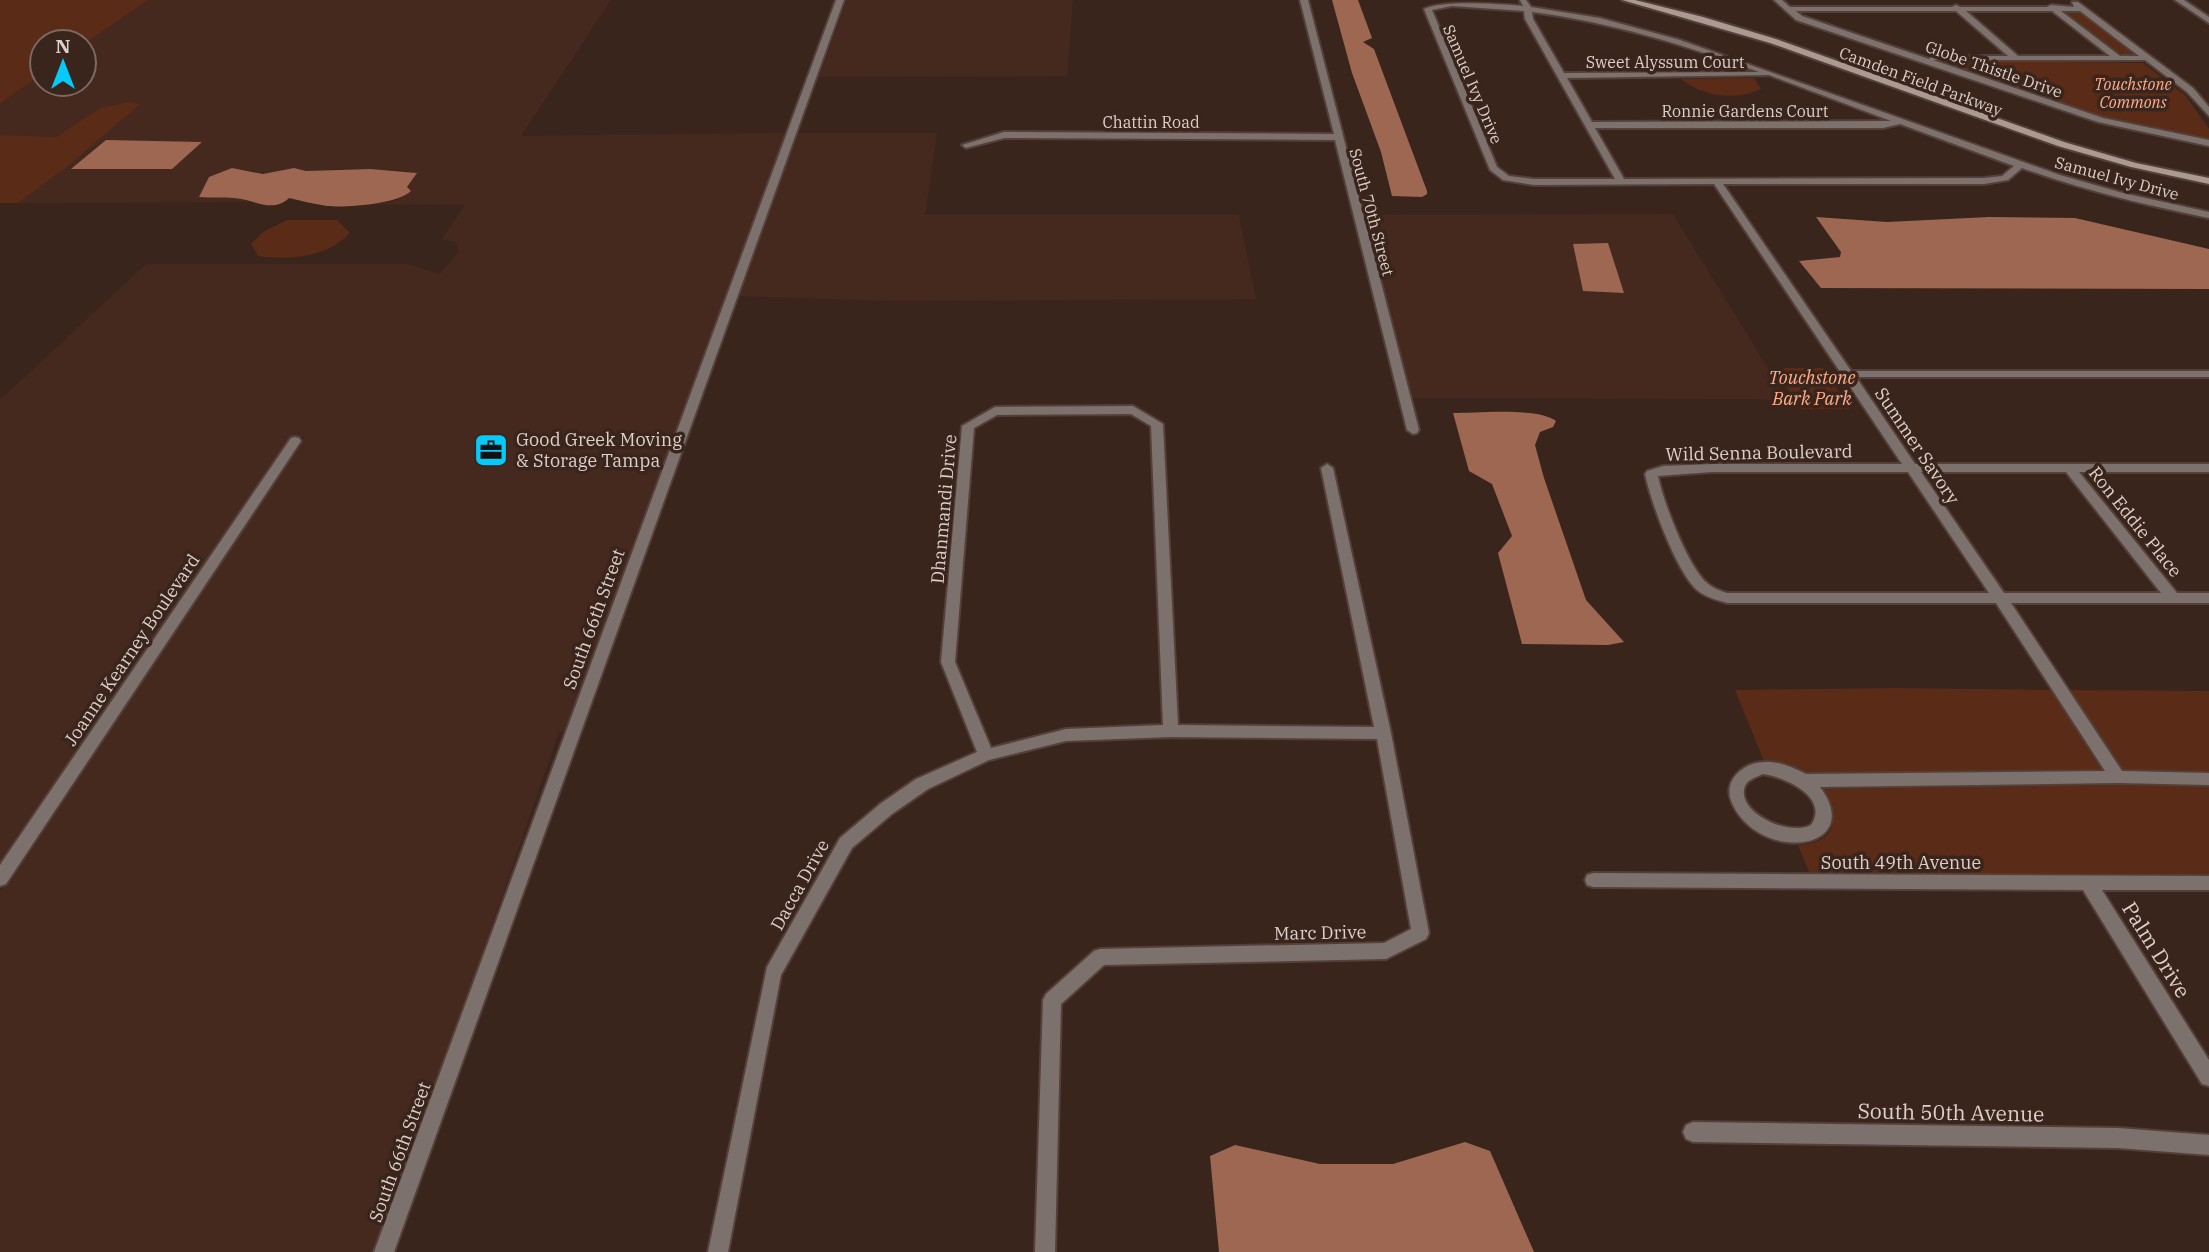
<svg xmlns="http://www.w3.org/2000/svg" width="2209" height="1252" font-family="'IBM Plex Serif',serif">
<style>
.built{fill:#45291e}
.green{fill:#5a2b17}
.water{fill:#9d6752}
.lines{fill:none;stroke-linecap:round;stroke-linejoin:round}
.street-casing{stroke:#544039;stroke-width:4}
.secondary-casing{stroke:#544039;stroke-width:4}
.street{fill:#7d716d;fill-rule:evenodd}
.secondary{fill:#ab9992;fill-rule:evenodd}
.labels{text-anchor:middle;stroke-width:7;stroke-linejoin:round;paint-order:stroke}
.far-street-label{font-size:16px;fill:#ddcfc9;stroke:#3a251d}
.far-park-label{font-size:16px;font-style:italic;fill:#feac8b;stroke:#3a251d}
.park-label{font-size:18px;font-style:italic;fill:#feac8b;stroke:#3a251d}
.poi-label{font-size:18px;fill:#ddcfc9;stroke:#3a251d;text-anchor:start}
.street-label{font-size:18px;fill:#ddcfc9;stroke:#3a251d}
.near-street-label{font-size:21px;fill:#ddcfc9;stroke:#3a251d}
</style>
<rect width="100%" height="100%" fill="#3a251d"/>
<g class="built">
<path d="M148 0H611L521 136 787 133 566 731 559 732 463 1008 373 1252H0V892L304 437 291 436 0 867V400L146 264H407L440 274 459 251 457 243 442 239 465 205 362 204 392 202 408 194 407 187 417 174 406 171 338 169 306 171 294 168 271 174 240 169 210 177 199 196 236 198 251 202 18 203 36 187 100 108 56 137 0 135V104L42 74V84H84V44Z"/>
<path d="M847 0H1073L1067 76 819 77Z"/>
<path d="M796 133H937L925 215H1239L1256 299 900 301 738 296Z"/>
<path d="M1673 214 1789 402 1762 399 1411 398 1364 223 1369 215Z"/>
</g>
<g class="green">
<path d="M0 0H148L84 44V42H42V74L0 104Z"/>
<path d="M2067 12 2083 13 2137 53C2111 61 2084 29 2065 14Z"/>
<path d="M1955 61 2143 63 2185 95 2209 129V139L2100 116 1954 67 1951 63Z"/>
<path d="M1754 78 1761 89C1735 101 1704 97 1681 79Z"/>
<path d="M129 102 140 104 69 165 18 203H0V135L56 137 100 108Z"/>
<path d="M287 220H337L350 233C326 258 290 260 258 256L251 244 263 232Z"/>
<path d="M1775 368H1823L1850 409H1800Z"/>
<path d="M1896 688 2053 690 2104 769 1803 773 1776 762 1764 761 1735 690Z"/>
<path d="M2069 690 2209 691V771L2121 770Z"/>
<path d="M2123 785 2209 786V874L1809 872 1798 845C1838 843 1840 818 1821 789Z"/>
</g>
<g class="water">
<path d="M1332 0H1358L1372 38 1363 42 1374 49 1427 191V194L1422 197 1392 196 1381 152 1352 73Z"/>
<path d="M106 140 202 142 172 169H71Z"/>
<path d="M232 168 263 174 294 168 306 171 370 169 417 173 407 187 411 191C398 204 346 208 327 206 314 204 302 201 289 198 272 214 254 199 234 198 222 197 210 198 199 197L209 177Z"/>
<path d="M1816 217 1887 222 1989 217 2075 218 2209 249V289L1821 288 1799 261 1840 257 1841 252Z"/>
<path d="M1608 243 1624 293 1583 291 1573 244Z"/>
<path d="M1453 413C1477 413 1537 407 1556 421L1553 427 1540 432 1535 445 1544 478 1586 600 1624 642 1608 645 1522 644 1498 553 1512 536 1492 484 1469 471Z"/>
<path d="M1465 1142 1490 1151 1534 1252H1219L1210 1156 1235 1145 1320 1164H1393Z"/>
</g>
<g class="lines">
<g class="street-casing">
<g id="street">
<path d="M836 0H844L394 1252H374Z"/>
<path d="M1300 0H1308L1419 430 1417 433 1413 434 1407 430 1335 140 1004 138 966 148 962 145 1004 132 1334 134Z"/>
<path d="M1520 0H1526L1531 7 1600 18 1680 40 2060 175 2123 193 2209 212V218C2145 205 2083 190 2022 168L2008 180 1984 184H1723L1851 371H2209V377H1856L1915 464H2209V472H2079L2177 593H2209V603H2011L2122 771 2209 773V785L2118 783 1820 787C1867 850 1760 865 1732 803 1722 781 1743 762 1765 762 1779 761 1794 768 1806 774L2105 771 1996 603H1727C1717 600 1705 597 1697 590 1676 571 1651 502 1645 474L1647 471 1663 466 1712 464H1902L1714 184 1534 185 1503 180 1490 170 1424 9C1443 0 1498 4 1523 6ZM1452 6 1524 11 1525 19 1615 179H1534L1509 176 1497 167 1432 10ZM1532 12C1610 22 1685 45 1759 72L1564 73 1533 19ZM1769 75 1891 121 1592 122 1567 78ZM1900 124 2014 166 2002 176 1984 178 1624 179 1595 128H1883ZM1712 472H1908L1989 593H1727C1720 591 1713 588 1707 583 1688 567 1663 501 1658 476ZM1921 472H2066L2161 593H2004ZM1763 774C1785 777 1830 797 1811 825 1789 837 1735 812 1745 786 1748 779 1757 777 1763 774Z"/>
<path d="M1774 0H1782L1790 7H1952L1956 5 1960 7H2047L2051 5 2074 7 2072 2H2078L2193 88 2209 107V116L2187 92 2145 60H1933L2103 118 2209 140V146L2098 122 1796 20ZM1796 11H1956L2008 56H1932L1929 59 1802 16ZM1966 11H2052L2110 56H2018ZM2061 11H2080L2139 56H2120Z"/>
<path d="M2175 0H2184L2209 17V23Z"/>
<path d="M1133 406 1163 424 1178 725 1374 727 1321 468 1327 464 1333 468 1391 733 1429 933 1426 939 1386 959 1104 965 1061 1004 1055 1252H1035L1043 1000 1046 994 1094 951 1100 949 1384 943 1411 929 1377 739 1171 737 1066 741 989 760 928 789 892 814 852 848 781 975 728 1252H708L767 967 840 838 880 804 916 779 977 752 941 662 962 426 995 407ZM1131 414 1151 426 1163 725 1066 729 991 748 955 662 974 428 997 415Z"/>
<path d="M295 437 299 438 301 441 299 444 6 884 0 886V865L291 438Z"/>
<path d="M1593 873 2209 876V890H2102L2209 1060V1086L2202 1084 2083 890 1593 887 1587 885 1585 880 1587 875Z"/>
<path d="M1693 1122 2118 1128 2209 1135V1155L2118 1148 1693 1142 1686 1139 1683 1132 1686 1125Z"/>
</g>
</g>
<g class="secondary-casing">
<path id="secondary" d="M1622 0H1635L1703 17 1776 39 2064 142 2136 163 2209 178V184L2131 167 2058 146 1770 43Z"/>
</g>
<use href="#street" class="street"/>
<use href="#secondary" class="secondary"/>
</g>
<defs>
<g id="office-square" transform="scale(1.75)"><rect x="-9" y="-9" width="18" height="18" rx="4" fill="#06cbf9" stroke="#3a251d"/><path d="M-6-3h4V-5.5h4V-3h4V5H-6ZM-1-4.5V-3h2v-1.5ZM-6 0V1H6V0Z" fill="#111"/></g>
</defs>
<g fill-rule="evenodd">
<use href="#office-square" x="491" y="450"/>
</g>
<g class="labels">
<g class="far-street-label">
<text x="1665" y="68">Sweet Alyssum Court</text>
<text transform="translate(1994 69) rotate(19)" y="6">Globe Thistle Drive</text>
<text transform="translate(1921 81) rotate(20)" y="6">Camden Field Parkway</text>
<text transform="translate(1473 84) rotate(67)" y="6">Samuel Ivy Drive</text>
<text x="1745" y="117">Ronnie Gardens Court</text>
<text x="1151" y="128">Chattin Road</text>
<text transform="translate(2117 178) rotate(15)" y="6">Samuel Ivy Drive</text>
<text transform="translate(1372 212) rotate(75)" y="6">South 70th Street</text>
</g>
<g class="far-park-label">
<text x="2133" y="90">Touchstone<tspan x="2133" dy="18">Commons</tspan></text>
</g>
<g class="park-label">
<text x="1812" y="384">Touchstone<tspan x="1812" dy="21">Bark Park</tspan></text>
</g>
<g class="poi-label">
<text x="516" y="446">Good Greek Moving<tspan x="516" dy="21">&amp; Storage Tampa</tspan></text>
</g>
<g class="street-label">
<text transform="translate(1917 446) rotate(56)" y="6">Summer Savory</text>
<text transform="translate(1759 453) rotate(-1)" y="6">Wild Senna Boulevard</text>
<text transform="translate(944 509) rotate(-85)" y="6">Dhanmandi Drive</text>
<text transform="translate(2135 522) rotate(51)" y="6">Ron Eddie Place</text>
<text transform="translate(594 619) rotate(-70)" y="6">South 66th Street</text>
<text transform="translate(132 650) rotate(-56)" y="6">Joanne Kearney Boulevard</text>
<text x="1901" y="869">South 49th Avenue</text>
<text transform="translate(800 885) rotate(-61)" y="6">Dacca Drive</text>
<text transform="translate(1320 933) rotate(-1)" y="6">Marc Drive</text>
<text transform="translate(400 1152) rotate(-70)" y="6">South 66th Street</text>
</g>
<g class="near-street-label">
<text transform="translate(2156 950) rotate(58)" y="7">Palm Drive</text>
<text transform="translate(1951 1113) rotate(1)" y="7">South 50th Avenue</text>
</g>
</g>
<g transform="translate(63 63)"><circle r="33" fill="#3a251d" stroke="#7b6962" stroke-width="2"/>
<path d="M0-5L12 26L0 18L-12 26Z" fill="#06cbf9"/>
<text y="-10" font-size="19" font-weight="bold" text-anchor="middle" fill="#ddcfc9">N</text>
</g>
</svg>
